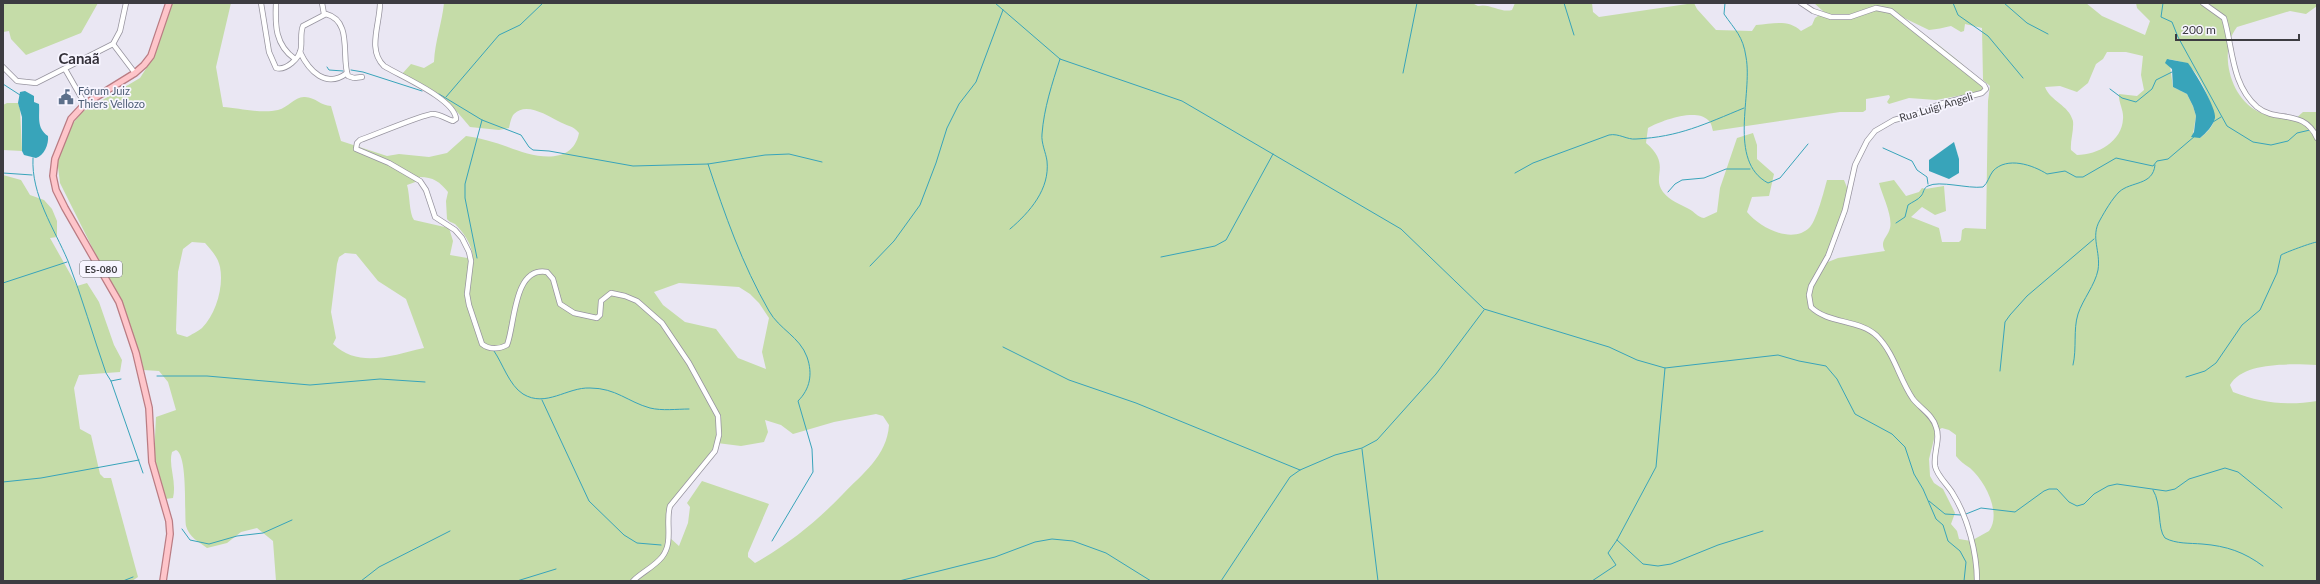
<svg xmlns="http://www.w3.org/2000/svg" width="2320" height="584" font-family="Lato,sans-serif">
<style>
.green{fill:#c5dca8;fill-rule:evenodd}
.water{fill:#38a4ba}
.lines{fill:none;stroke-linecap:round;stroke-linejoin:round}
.stream{stroke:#38a4ba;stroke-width:1}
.minor-casing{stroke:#97949f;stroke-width:6}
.major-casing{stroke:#ba7c83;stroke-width:8}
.minor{stroke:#fff;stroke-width:4.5}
.major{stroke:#fec5ca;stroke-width:5.5}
.labels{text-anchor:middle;stroke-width:3.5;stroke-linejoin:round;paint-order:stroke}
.shield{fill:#f7f5ff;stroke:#75747a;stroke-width:1}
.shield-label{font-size:10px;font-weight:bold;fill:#3d3c41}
.service-label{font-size:11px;fill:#4e5e75;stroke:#f7f5ff;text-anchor:start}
.street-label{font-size:11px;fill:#3d3c41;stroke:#f7f5ff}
.district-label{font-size:15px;font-weight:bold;fill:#34313a;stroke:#f7f5ff}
</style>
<rect width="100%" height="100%" fill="#eae7f3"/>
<g class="green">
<path d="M3 3H98L81 33 26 55 11 39 9 31 3 32Z"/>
<path d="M170 3H231L216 67 223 107C239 108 262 114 278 110 289 107 295 96 305 97 315 97 321 106 331 106L341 141 387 156 399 154 429 157 447 153 466 136C480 138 495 142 508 147 531 156 572 168 579 133 573 125 566 126 558 121 546 115 526 102 514 114 511 117 510 124 509 128L499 130 470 127 453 107 402 74 411 64 424 68 434 62C435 41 442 23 444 3H1472L1478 6C1490 3 1500 13 1512 10L1515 3H1592L1593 12 1599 17 1694 3 1697 9 1716 30 1752 31 1756 25C1773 24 1788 19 1801 31L1812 25 1815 18 1824 12 1814 3H2086L2102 16 2145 35 2150 21 2137 8 2136 3H2317V6L2306 14 2290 11 2237 27C2218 51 2230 97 2257 111 2268 117 2282 115 2293 121L2303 112H2317V365C2293 364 2243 361 2230 385L2233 392C2261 403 2287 406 2317 401V581H276L273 541 257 528 241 532 227 543 207 548C199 542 189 537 186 526 184 513 188 455 176 450L172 452C168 466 177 481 173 498L165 499 154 457 156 417 176 410 168 382 159 371 143 370 126 315 60 183 57 159 70 127 82 112 140 78 151 61ZM1900 16 1929 30C1937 29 1943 28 1951 26L1961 32 1964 31 1965 24 1982 28 1983 80 1990 86 1988 101 1986 229 1965 228 1962 230 1961 240 1959 242H1942L1939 228 1911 217 1922 207 1935 215 1946 211 1944 186 1925 189 1922 188 1919 192 1906 196 1894 180 1879 183C1882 195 1893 216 1890 228 1888 237 1879 241 1885 251L1838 258 1828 262 1833 251 1848 190 1844 180H1827C1824 191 1817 219 1810 227 1793 245 1760 228 1747 212L1752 197 1769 196 1774 174 1757 159V145L1753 133 1737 138 1720 188 1717 212 1704 218C1697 217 1695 212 1689 209 1680 204 1670 201 1663 192 1651 176 1672 165 1646 143L1648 128C1661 121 1695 108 1708 120 1711 122 1712 127 1713 131L1840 112H1863L1866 110V99L1889 95 1890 97 1887 102 1889 104 1909 98 1936 100 1984 91C1982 73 1917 30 1900 16ZM2107 52H2126L2143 56 2141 75 2144 90 2137 96 2119 94C2118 102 2124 110 2123 119 2122 141 2098 155 2077 155L2071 150C2070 141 2074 131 2073 121 2069 105 2050 101 2045 87L2060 86 2077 92 2088 83 2096 64 2103 59ZM2169 59C2176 61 2183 61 2189 66 2199 73 2216 110 2214 121 2212 128 2205 134 2200 138L2193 134 2196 116 2193 106 2187 94 2173 87ZM420 177C433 177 440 182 448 192L446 201 447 219C450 223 452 222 455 224 464 233 473 246 473 259L450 255 453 241 449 228 414 220C409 213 410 195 407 185L418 181ZM192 242 205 243C211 250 218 257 220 267 224 286 216 314 202 328 198 331 191 335 187 337L177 334 176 330 178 272 183 249ZM345 253 356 254 378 281 406 299 424 348C392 355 360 369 333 344L336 338 331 312 337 264 339 257ZM679 283 739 287 750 294 759 303 769 318 762 352 766 369 738 358 716 329 685 322 663 305 654 292ZM876 414 883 416 889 425C887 456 862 474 843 494 815 523 790 543 755 563L748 557V553L769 504 702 481 687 503 690 507 688 523 679 546 669 537 671 507 717 443 741 446 764 442 768 432 765 420 781 425 793 434 834 422ZM1942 428 1949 430 1956 435V456C1960 461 1964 464 1970 468 1985 481 2002 513 1989 531L1971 541 1959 539 1957 531 1951 524 1955 513 1943 489 1934 483 1930 476 1929 459 1936 431Z"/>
<path d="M7 103H18L20 109 22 151 3 150V105Z"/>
<path d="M3 175 21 180 30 195 44 200 52 209 57 221V237L50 238 77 286 87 283 99 302 114 345 122 360 120 372 79 375 74 388 80 429 91 435 100 474 104 478H111L138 577 132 581H3Z"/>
</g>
<g class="water">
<path d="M2167 59 2188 63C2195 72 2217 109 2215 118 2213 126 2206 133 2200 138L2191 137 2194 132 2196 116 2193 106 2187 94 2173 87 2172 69 2165 63Z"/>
<path d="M25 91 34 96V102L39 104C40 116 36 128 48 136 49 144 44 156 36 158L24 155 22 151V117L18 103 20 92Z"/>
<path d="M1954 142 1959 159V173L1949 179 1929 171V160Z"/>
</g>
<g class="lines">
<g class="stream">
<path d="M995 3 1060 59 1182 101 1401 229 1484 309 1609 347 1637 360 1665 368 1778 355 1799 361 1826 366 1837 379 1855 414 1892 434 1905 447 1914 474 1923 489 1936 519 1943 525 1948 541 1960 551 1966 562 1964 581"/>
<path d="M1564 3 1574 35"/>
<path d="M1725 3 1724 14C1735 30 1743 36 1746 57 1753 94 1727 161 1768 183L1780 178 1808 144"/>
<path d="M1953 3 1958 15 1988 36 2023 78"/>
<path d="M2004 3 2027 23 2048 34"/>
<path d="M2163 3 2161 17 2172 22 2178 37 2227 126 2253 142 2271 145 2288 141 2297 133 2310 130"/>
<path d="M327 67 329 70 343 71"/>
<path d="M351 70 363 72 422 91"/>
<path d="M1403 73 1417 3"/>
<path d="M3 84 20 95"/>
<path d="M2110 89 2122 98 2136 102 2152 89 2156 80 2172 72"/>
<path d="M439 94 482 120 521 135 529 147 533 150 549 151 633 166 708 164 765 155 789 154 822 162"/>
<path d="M446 97 499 35 520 25 543 3"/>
<path d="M2213 122 2221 117"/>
<path d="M1883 148 1912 161 1917 170 1927 177 1928 184"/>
<path d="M33 158C31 195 54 228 68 261 82 297 93 336 106 373L111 381 143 473"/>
<path d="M708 164C725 215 742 264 769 311 779 329 800 337 807 357 813 374 810 389 798 401L812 449 813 472 772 541"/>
<path d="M3 173 32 175"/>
<path d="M1515 173 1533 163 1609 135C1619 133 1627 140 1636 139 1679 137 1705 124 1744 108"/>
<path d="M1668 192 1675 184 1682 180 1704 178 1726 169H1750"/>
<path d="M1896 223 1905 217 1908 205C1912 202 1918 200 1921 196 1924 193 1923 188 1928 186 1939 180 1968 189 1983 187 1988 183 1989 176 1993 171 2007 156 2033 165 2047 174L2065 171 2076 177H2083L2116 158 2153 166 2157 161 2168 159 2195 136"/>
<path d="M1010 229C1030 212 1050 189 1047 161 1046 153 1041 143 1042 134 1044 108 1052 84 1060 59"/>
<path d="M1161 257 1215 246 1226 240 1273 154"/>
<path d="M477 258 465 198V184L482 120"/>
<path d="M870 266 894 241 920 205 936 163 947 128 959 104 976 82 1003 10"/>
<path d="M3 283 67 262"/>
<path d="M1003 347 1069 380 1136 403 1300 470"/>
<path d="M494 351C503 364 509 385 523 394 546 408 567 387 590 388 616 388 628 402 650 408 662 411 677 409 689 409"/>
<path d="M2073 365C2077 348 2073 330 2078 314 2083 299 2095 285 2098 270 2101 251 2090 237 2100 220 2105 211 2112 199 2119 192 2131 181 2153 186 2155 165"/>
<path d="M2000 371 2005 322 2010 315 2027 296 2094 239"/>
<path d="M157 376H207L310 385 380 379 425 382"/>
<path d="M2186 377 2205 371 2216 363 2242 325 2260 310 2277 273 2281 255C2284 253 2313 242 2317 242"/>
<path d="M111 381 121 379"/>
<path d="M542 400 589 501 624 535 637 543 661 545"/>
<path d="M1362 449 1378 581"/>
<path d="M3 482 41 478 139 460"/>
<path d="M2153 490C2162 504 2157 529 2165 538 2176 544 2190 543 2202 544 2227 546 2244 552 2263 566"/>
<path d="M1929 501 1945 514 1961 515"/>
<path d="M1966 514 1981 508 2015 512 2044 491 2049 489H2057L2069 502 2077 506 2084 504 2094 494 2108 486 2117 484 2166 491 2175 489 2189 479 2225 468 2238 472 2282 508"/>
<path d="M182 529 190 540 209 544 237 536 263 533 292 520"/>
<path d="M1617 540 1643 564 1658 566 1671 564 1718 545 1763 531"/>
<path d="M123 581 133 577"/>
<path d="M361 581 379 567 450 531"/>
<path d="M517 581 556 569"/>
<path d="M899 581 995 557 1035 542 1052 539 1073 541 1106 553 1151 581"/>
<path d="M1221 581 1290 477 1300 470 1335 455 1362 448 1377 440 1436 374 1484 310"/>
<path d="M1592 581 1616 565 1608 553 1617 540 1656 467 1665 368"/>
</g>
<g class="minor-casing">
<g id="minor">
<path d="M261 3 269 52 276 68C286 71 300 58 301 48 302 40 300 33 303 26L326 14C353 21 341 57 348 76L354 78 362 77"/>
<path d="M276 3C275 25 275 45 295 59"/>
<path d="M322 3 324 14"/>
<path d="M380 3C380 24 367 50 384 66 400 76 455 99 456 119L453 121C446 119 440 114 433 114 426 113 372 136 360 140L357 143 356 149 389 163 420 181 426 190 435 217 455 230 462 238 469 252 471 261 467 294 469 305 482 344C489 350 500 349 507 345 515 326 513 266 547 272L553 279 560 304 574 313 597 318 600 315 601 301 611 293 625 296 637 301 662 323 689 363 718 416 719 435 715 451 670 506C665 522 674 542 662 557 654 567 642 572 633 581"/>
<path d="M1801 3 1813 11 1831 17H1850L1876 8 1891 11 1984 85 1986 89 1982 93 1940 104 1917 114 1894 120 1875 131 1867 141 1855 165 1845 210 1828 256 1811 286 1809 295 1811 307C1828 324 1859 319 1877 336 1895 354 1899 379 1913 399 1920 408 1933 415 1936 427 1941 439 1933 453 1935 466 1937 476 1948 485 1953 494 1968 518 1977 553 1977 581"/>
<path d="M2203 3 2224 18C2233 48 2231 84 2257 107 2276 123 2304 108 2317 138"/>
<path d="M113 44 135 73"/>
<path d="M300 52C309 71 326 89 347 73"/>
<path d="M3 67 17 81 36 83 113 44 120 31 126 3"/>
<path d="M65 69 85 104"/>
</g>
</g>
<g class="major-casing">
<path id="major" d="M163 581 170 534 169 521 152 462 149 408 136 353 119 302 65 208 56 190 53 176 55 159 71 119 85 104 135 73 144 65 151 56 169 3"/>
</g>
<use href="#minor" class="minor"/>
<use href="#major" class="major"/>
</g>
<defs>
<g id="civic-bare" transform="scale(1.2)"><path d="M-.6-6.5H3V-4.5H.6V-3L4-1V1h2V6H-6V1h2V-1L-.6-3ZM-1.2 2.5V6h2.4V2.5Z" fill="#5c6f8a" stroke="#f7f5ff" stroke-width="2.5" paint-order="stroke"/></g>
</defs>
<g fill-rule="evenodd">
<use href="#civic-bare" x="66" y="97"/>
</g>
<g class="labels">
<rect class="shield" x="80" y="261" width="42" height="16" rx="3"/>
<g class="shield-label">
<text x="101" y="273">ES-080</text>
</g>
<g class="service-label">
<text x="78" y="95">Fórum Juiz<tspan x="78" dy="13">Thiers Vellozo</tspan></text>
</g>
<g class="street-label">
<text transform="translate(1936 107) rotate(-17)" y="4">Rua Luigi Angeli</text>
</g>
<g class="district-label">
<text x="79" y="64">Canaã</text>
</g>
</g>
<rect width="2320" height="584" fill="none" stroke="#3d3c41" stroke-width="8"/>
<path d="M2176 34v6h123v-6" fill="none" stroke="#3d3c41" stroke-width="2"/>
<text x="2182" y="34" font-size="12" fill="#3d3c41" stroke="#f7f5ff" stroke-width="3" paint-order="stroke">200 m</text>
</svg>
